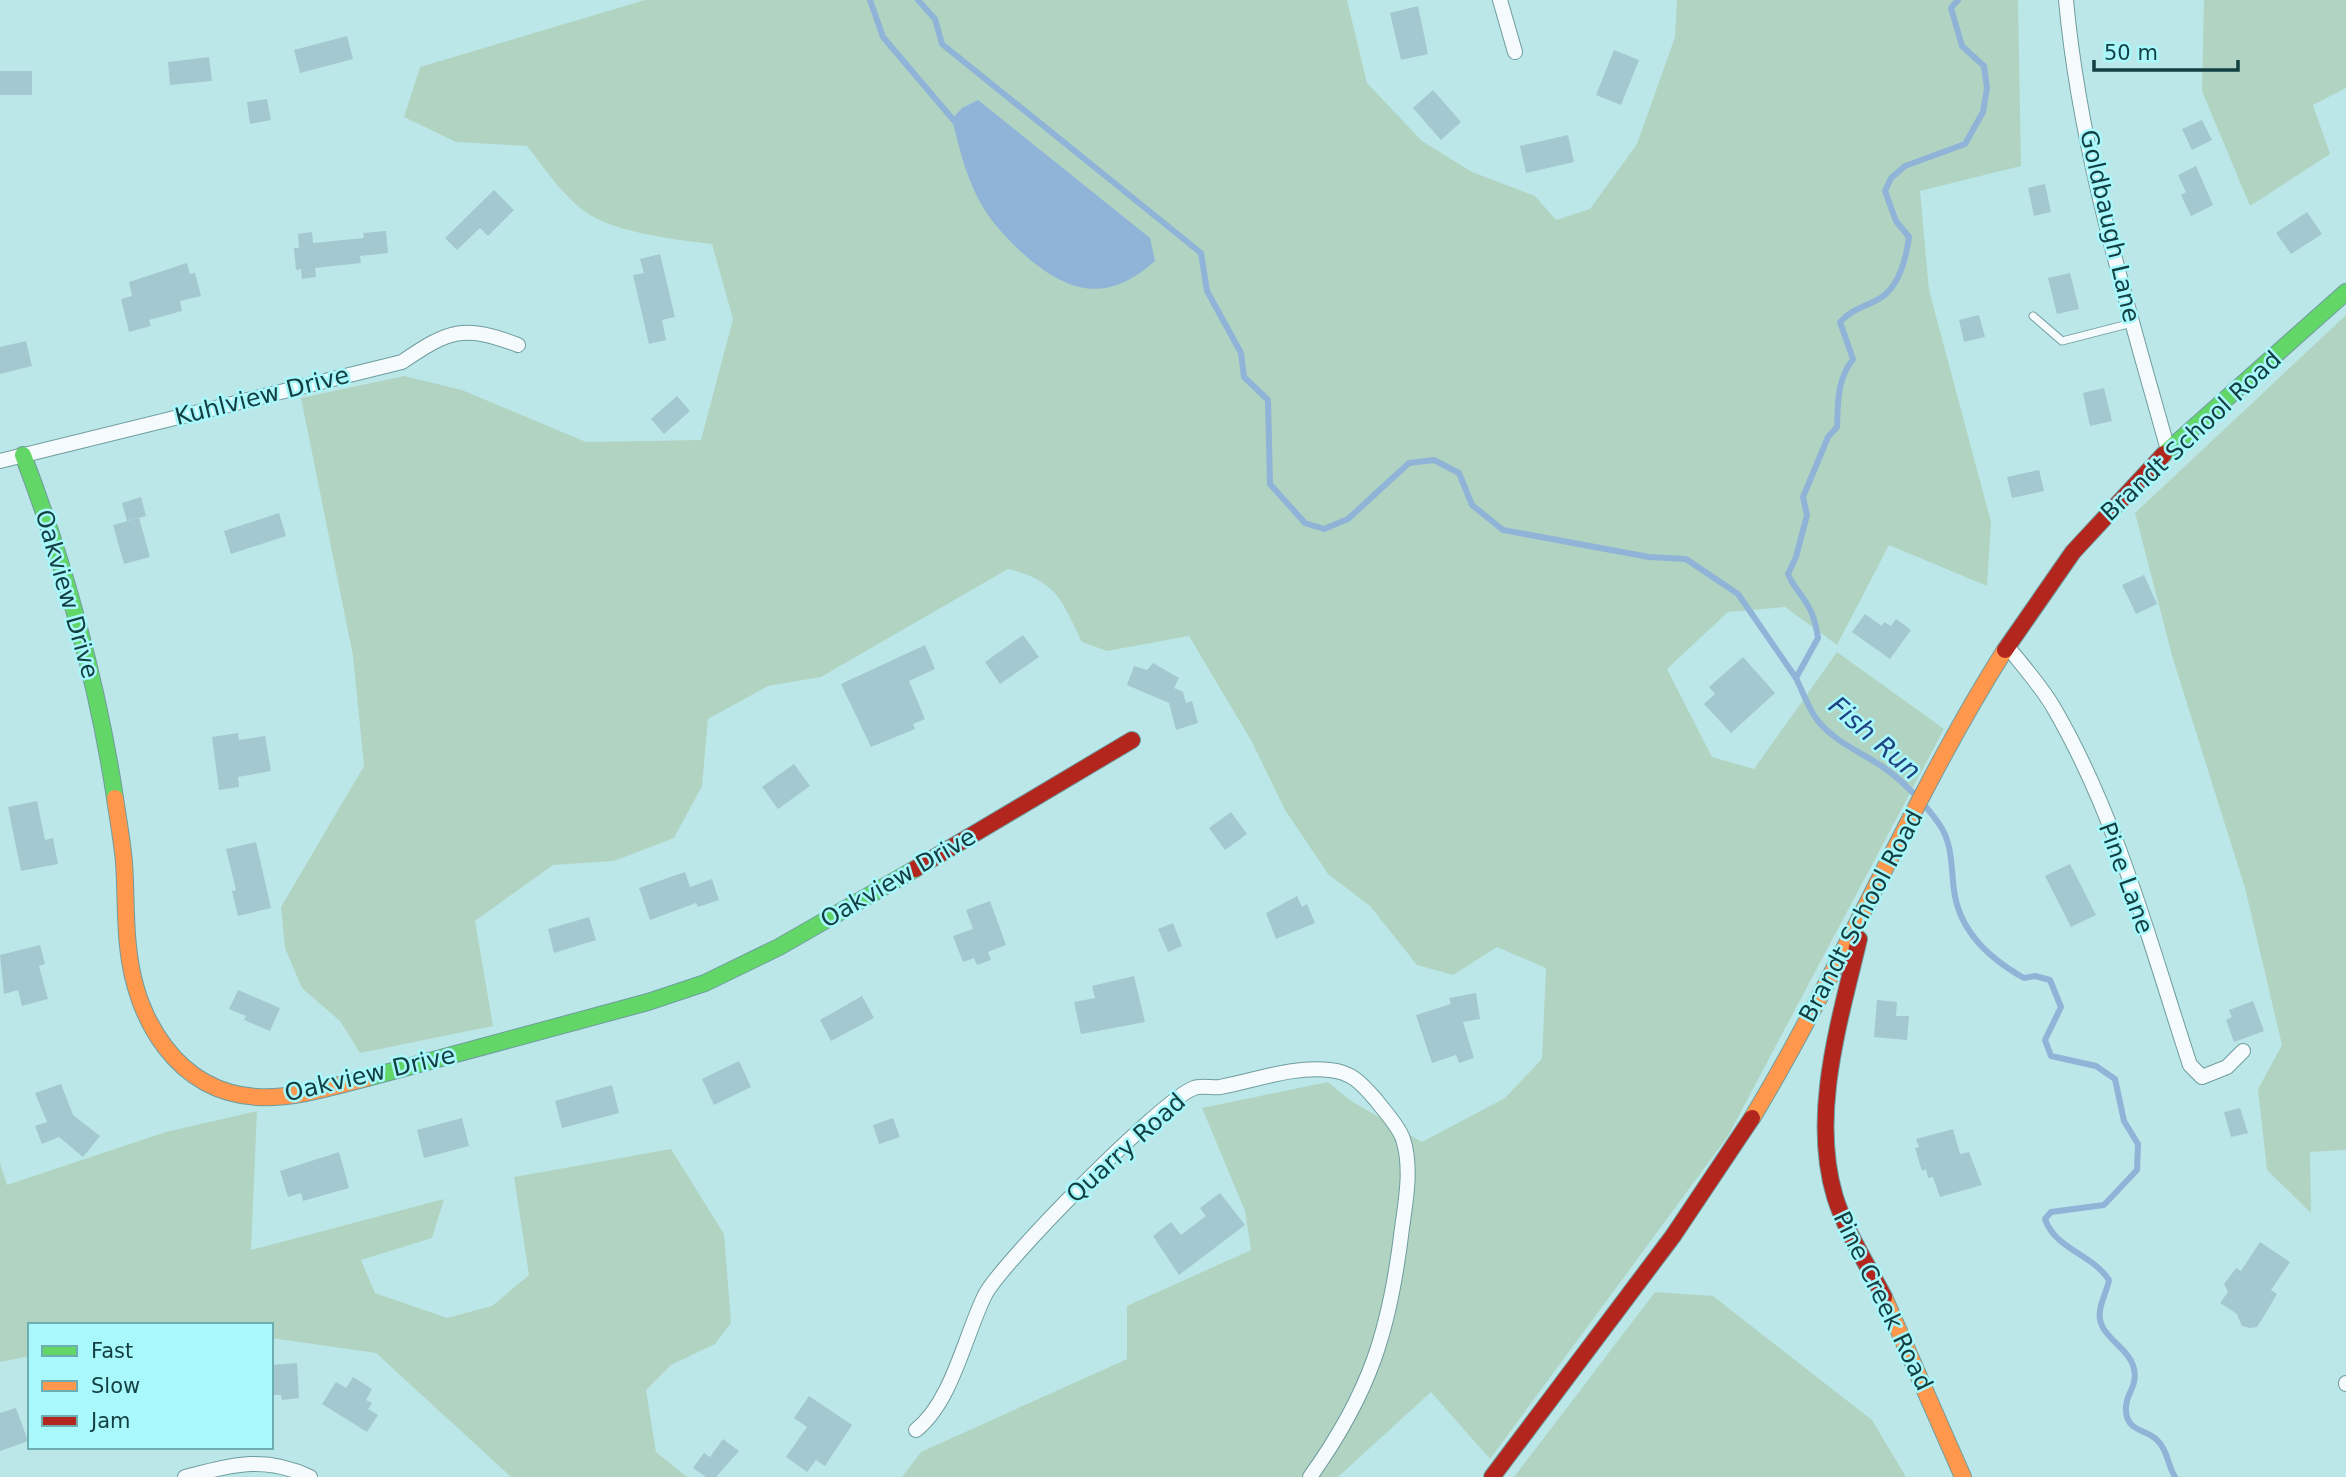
<svg xmlns="http://www.w3.org/2000/svg" width="2346" height="1477" font-family="'DejaVu Sans',sans-serif">
<style>
.green{fill:#b1d4c2}
.water{fill:#90b3d8}
.lines{fill:none;stroke-linecap:round;stroke-linejoin:round}
.stream{stroke:#90b3d8;stroke-width:6}
.building{fill:#a3c8cf}
.lane-casing{stroke:#6f9c9e;stroke-width:9}
.street-casing{stroke:#6f9c9e;stroke-width:16}
.fast-casing{stroke:#6f9c9e;stroke-width:18}
.slow-casing{stroke:#6f9c9e;stroke-width:18}
.jam-casing{stroke:#6f9c9e;stroke-width:18}
.lane{stroke:#f5fbfc;stroke-width:7}
.street{stroke:#f5fbfc;stroke-width:14}
.fast{stroke:#63d668;stroke-width:16}
.slow{stroke:#ff974d;stroke-width:16}
.jam{stroke:#b3261e;stroke-width:16}
.labels{text-anchor:middle;stroke-width:5;stroke-linejoin:round;paint-order:stroke}
.street-label{font-size:24px;fill:#123f42;stroke:#a9f8fc}
.water-label{font-size:26px;font-style:italic;fill:#1f4484;stroke:#a9f8fc}
</style>
<rect width="100%" height="100%" fill="#bce7e9"/>
<g class="green">
<path d="M645 0H1347L1367 83 1422 141 1472 172 1535 196 1556 220 1590 209 1637 144 1675 37 1677 0H2018L2021 166 1920 191 1929 290 1991 522 1987 586 1889 545 1837 645 1785 607 1728 612 1667 669 1712 757 1754 769 1837 652 1944 729 1728 1136 1490 1459 1431 1392 1338 1477H902L921 1452 1127 1359V1306L1251 1250 1245 1211 1202 1108 1328 1082 1351 1101 1422 1142 1505 1098 1542 1059 1546 968 1497 947 1453 975 1417 965 1370 906 1328 874 1285 810 1252 742 1189 636 1107 651 1082 642C1061 599 1057 581 1008 569L821 677 768 686 708 719 702 786 674 838 614 861 553 865 475 921 493 1026 360 1053 340 1021 302 988 285 948 281 907 364 766 353 656 301 398 404 376 462 390 586 442 701 440 733 319 712 244C677 240 620 233 590 215 564 198 546 170 527 146L456 142 404 117 420 67Z"/>
<path d="M2204 0H2346V88L2313 105 2330 154 2250 206 2202 91Z"/>
<path d="M2346 315V1150L2310 1152 2311 1213 2267 1170 2258 1089 2282 1045 2245 888 2173 659 2135 513Z"/>
<path d="M257 1111 251 1250 444 1199 432 1238 361 1260 375 1293 447 1318 492 1306 529 1275 514 1177 671 1149 724 1234 731 1323 715 1344 671 1365 646 1390 656 1452 687 1477H511L376 1353 271 1338V1325H30V1356L0 1362V1163L7 1185 166 1132Z"/>
<path d="M1655 1292 1713 1296 1872 1420 1906 1477H1514Z"/>
</g>
<path class="water" d="M978 100 1150 238 1155 261C1105 306 1065 292 1019 250 1004 235 989 220 979 200 965 174 959 147 952 119L962 108Z"/>
<g class="lines">
<g class="stream">
<path d="M870 0 883 37 956 123"/>
<path d="M918 0 935 19 942 44 1201 253 1207 291 1241 353 1244 377 1268 400 1270 484 1305 523 1324 529 1348 519 1409 463 1434 460 1459 473 1472 505 1503 530 1649 557 1686 559 1738 594 1796 678"/>
<path d="M1958 0 1951 8 1962 46 1984 66 1987 88 1983 112 1965 144 1905 166 1891 178 1885 191 1896 221 1909 237C1906 259 1899 289 1877 300 1860 309 1854 308 1840 322L1853 359C1837 380 1838 401 1837 427L1828 437 1803 497 1807 515 1796 557 1788 574C1793 587 1801 593 1807 604 1814 615 1816 626 1818 638L1796 678C1803 692 1809 710 1818 721 1837 744 1864 753 1887 770 1905 783 1927 806 1939 824 1953 843 1951 869 1954 890 1959 931 1990 959 2024 978L2035 976 2050 980 2061 1007 2045 1040 2051 1056 2096 1066 2115 1079 2124 1121 2138 1144 2137 1170 2104 1205 2051 1212 2045 1219C2055 1249 2091 1253 2109 1280 2107 1291 2101 1301 2100 1311 2096 1335 2126 1345 2133 1365 2140 1387 2124 1393 2126 1411 2127 1431 2145 1429 2156 1439 2168 1450 2167 1464 2175 1477"/>
</g>
</g>
<g class="building">
<path d="M1418 6 1428 54 1401 60 1390 13Z"/>
<path d="M347 36 353 59 300 73 294 50Z"/>
<path d="M1614 50 1639 60 1621 105 1596 95Z"/>
<path d="M209 57 212 81 170 85 168 62Z"/>
<rect x="0" y="71" width="32" height="24"/>
<path d="M1433 90 1461 122 1441 140 1413 108Z"/>
<path d="M267 99 271 120 250 124 247 102Z"/>
<path d="M2202 120 2212 140 2192 150 2182 129Z"/>
<path d="M1568 135 1574 162 1526 173 1520 146Z"/>
<path d="M2196 166 2213 205 2191 216 2181 195 2186 192 2178 175Z"/>
<path d="M2045 184 2051 212 2034 216 2028 188Z"/>
<path d="M494 190 514 210 488 236 480 228 457 250 445 238Z"/>
<path d="M2307 212 2322 234 2291 254 2276 233Z"/>
<path d="M386 231 388 253 360 256 361 263 315 268 316 277 302 279 301 269 296 270 294 248H299L298 234 312 232 313 243 364 238 363 233Z"/>
<path d="M660 254 675 317 662 320 666 340 649 344 633 275 644 273 640 259Z"/>
<path d="M187 263 190 274 195 273 201 296 180 301 182 311 149 320 151 326 129 332 121 299 132 296 129 282Z"/>
<path d="M2070 273 2079 309 2057 314 2048 278Z"/>
<path d="M1979 315 1985 337 1964 342 1959 320Z"/>
<path d="M26 341 32 366 0 374V347Z"/>
<path d="M2104 388 2112 421 2090 426 2083 393Z"/>
<path d="M677 396 690 411 664 434 651 419Z"/>
<path d="M2039 470 2044 491 2012 498 2007 477Z"/>
<path d="M141 497 146 516 127 521 122 503Z"/>
<path d="M279 513 286 536 231 554 224 531Z"/>
<path d="M139 518 150 557 124 564 113 525Z"/>
<path d="M2144 575 2157 604 2136 614 2122 585Z"/>
<path d="M1865 614 1882 626 1884 622 1891 626 1896 619 1911 630 1890 659 1852 632Z"/>
<path d="M1023 635 1039 657 1000 684 985 662Z"/>
<path d="M925 645 935 669 909 681 925 719 913 724 915 729 871 747 841 684Z"/>
<path d="M1743 657 1775 693 1731 733 1704 704 1715 694 1709 687Z"/>
<path d="M1153 663 1179 678 1174 688 1183 692 1186 703 1192 701 1198 723 1176 730 1169 703 1127 685 1134 666 1147 670Z"/>
<path d="M238 733 239 740 265 736 271 771 238 777 239 787 219 790 212 737Z"/>
<path d="M794 764 810 786 778 809 762 787Z"/>
<path d="M37 801 45 840 53 838 58 864 21 871 8 807Z"/>
<path d="M1231 812 1247 834 1225 850 1209 828Z"/>
<path d="M256 842 271 908 238 916 232 891 236 890 226 849Z"/>
<path d="M2070 864 2096 915 2071 927 2045 876Z"/>
<path d="M685 872 690 887 712 879 719 900 698 907 696 903 650 920 639 888Z"/>
<path d="M1297 896 1302 907 1307 904 1315 923 1276 939 1266 913Z"/>
<path d="M990 901 1006 945 988 952 991 960 977 965 974 958 963 962 953 936 973 929 966 910Z"/>
<path d="M589 917 596 940 554 953 548 929Z"/>
<path d="M1173 923 1182 946 1168 952 1158 929Z"/>
<path d="M40 945 45 964 39 966 48 999 22 1006 18 990 4 994 0 955Z"/>
<path d="M1134 976 1145 1022 1081 1034 1074 1002 1095 998 1092 986Z"/>
<path d="M238 990 280 1008 270 1031 244 1020 246 1016 229 1009Z"/>
<path d="M1476 993 1480 1019 1463 1022 1474 1058 1459 1063 1456 1055 1432 1063 1416 1015 1451 1004 1449 998Z"/>
<path d="M862 996 874 1018 831 1041 820 1020Z"/>
<path d="M1877 1000 1897 1002 1896 1016H1909L1907 1040 1874 1037Z"/>
<path d="M2253 1001 2264 1031 2234 1042 2226 1020 2232 1017 2229 1010Z"/>
<path d="M739 1061 751 1087 714 1105 702 1079Z"/>
<path d="M61 1084 73 1115 100 1136 83 1157 59 1137 42 1144 35 1126 47 1122 35 1093Z"/>
<path d="M612 1085 619 1113 562 1128 555 1101Z"/>
<path d="M2240 1108 2248 1133 2231 1137 2224 1112Z"/>
<path d="M462 1118 469 1146 424 1158 417 1130Z"/>
<path d="M893 1118 900 1137 879 1144 873 1125Z"/>
<path d="M1953 1129 1960 1154 1969 1152 1982 1185 1940 1197 1933 1177 1928 1178 1926 1169 1922 1171 1915 1148 1919 1147 1916 1139Z"/>
<path d="M339 1152 349 1188 303 1201 301 1193 288 1197 280 1171Z"/>
<path d="M1220 1193 1245 1225 1179 1275 1153 1236 1171 1222 1181 1235 1206 1216 1200 1208Z"/>
<path d="M2260 1242 2290 1262 2271 1290 2277 1294 2261 1321 2257 1327 2250 1328 2242 1326 2237 1314 2220 1303 2228 1292 2224 1284 2236 1268 2241 1271Z"/>
<path d="M297 1363 299 1398 282 1400 281 1395H271V1365Z"/>
<path d="M353 1377 372 1389 366 1400 372 1403 368 1409 378 1415 367 1432 322 1404 336 1382 346 1388Z"/>
<path d="M809 1396 852 1425 825 1466 816 1460 807 1472 786 1457 807 1427 794 1418Z"/>
<path d="M16 1408 28 1441 0 1451V1413Z"/>
<path d="M723 1439 739 1451 716 1477H706L693 1468 704 1453 710 1457Z"/>
</g>
<g class="lines">
<g class="lane-casing">
<path id="lane" d="M2033 316 2062 341 2132 323"/>
</g>
<g class="street-casing">
<g id="street">
<path d="M1500 0 1515 52"/>
<path d="M2066 0C2080 153 2127 303 2168 450"/>
<path d="M0 461 402 362C449 330 463 324 518 345"/>
<path d="M2007 646C2023 666 2042 687 2055 710 2118 819 2151 947 2190 1065L2202 1077 2227 1067 2243 1051"/>
<path d="M2346 1383V1384"/>
<path d="M916 1430C952 1402 965 1335 985 1295 1001 1263 1164 1098 1194 1088 1201 1085 1213 1088 1220 1087 1257 1080 1292 1066 1330 1070 1352 1072 1362 1084 1376 1100 1385 1112 1398 1125 1403 1139 1412 1167 1406 1200 1402 1228 1390 1330 1370 1393 1310 1477"/>
<path d="M185 1477C232 1465 264 1455 310 1477"/>
</g>
</g>
<g class="fast-casing">
<g id="fast">
<path d="M2164 454 2346 292"/>
<path d="M23 455C64 562 98 685 115 798"/>
<path d="M367 1078 648 1002 705 983 779 947 915 869"/>
</g>
</g>
<g class="slow-casing">
<g id="slow">
<path d="M115 798C118 819 122 840 124 862 126 890 125 918 128 946 135 1019 177 1092 257 1097 293 1099 332 1087 367 1078"/>
<path d="M1752 1118C1844 966 1910 800 2005 650"/>
<path d="M1884 1297 1963 1477"/>
</g>
</g>
<g class="jam-casing">
<g id="jam">
<path d="M2005 650 2073 552 2164 454"/>
<path d="M915 869 1132 740"/>
<path d="M1859 939C1840 1020 1810 1114 1835 1197 1846 1232 1867 1264 1884 1297"/>
<path d="M1492 1477 1673 1236 1752 1118"/>
</g>
</g>
<use href="#lane" class="lane"/>
<use href="#street" class="street"/>
<use href="#fast" class="fast"/>
<use href="#slow" class="slow"/>
<use href="#jam" class="jam"/>
</g>
<g class="labels">
<g class="street-label">
<text transform="translate(2110 226) rotate(77)" y="8">Goldbaugh Lane</text>
<text transform="translate(262 396) rotate(-14)" y="8">Kuhlview Drive</text>
<text transform="translate(2191 436) rotate(-43)" y="8">Brandt School Road</text>
<text transform="translate(67 594) rotate(74)" y="8">Oakview Drive</text>
<text transform="translate(898 878) rotate(-30)" y="8">Oakview Drive</text>
<text transform="translate(2126 878) rotate(70)" y="8">Pine Lane</text>
<text transform="translate(1861 916) rotate(-62)" y="8">Brandt School Road</text>
<text transform="translate(370 1074) rotate(-13)" y="8">Oakview Drive</text>
<text transform="translate(1126 1148) rotate(-42)" y="8">Quarry Road</text>
<text transform="translate(1883 1301) rotate(64)" y="8">Pine Creek Road</text>
</g>
<g class="water-label">
<text transform="translate(1875 738) rotate(41)" y="9">Fish Run</text>
</g>
</g>
<rect x="28" y="1323" width="245" height="126" fill="#a9f8fc" stroke="#6daeb2" stroke-width="2"/>
<rect x="42" y="1346" width="35" height="10" fill="#63d668" stroke="#6daeb2" stroke-width="2"/>
<text x="91" y="1358" font-size="21" fill="#123f42">Fast</text>
<rect x="42" y="1381" width="35" height="10" fill="#ff974d" stroke="#6daeb2" stroke-width="2"/>
<text x="91" y="1393" font-size="21" fill="#123f42">Slow</text>
<rect x="42" y="1416" width="35" height="10" fill="#b3261e" stroke="#6daeb2" stroke-width="2"/>
<text x="91" y="1428" font-size="21" fill="#123f42">Jam</text>
<path d="M2094 60v10h144v-10" fill="none" stroke="#123f42" stroke-width="3.5"/>
<text x="2104" y="60" font-size="21" fill="#123f42" stroke="#a9f8fc" stroke-width="5" paint-order="stroke">50 m</text>
</svg>
